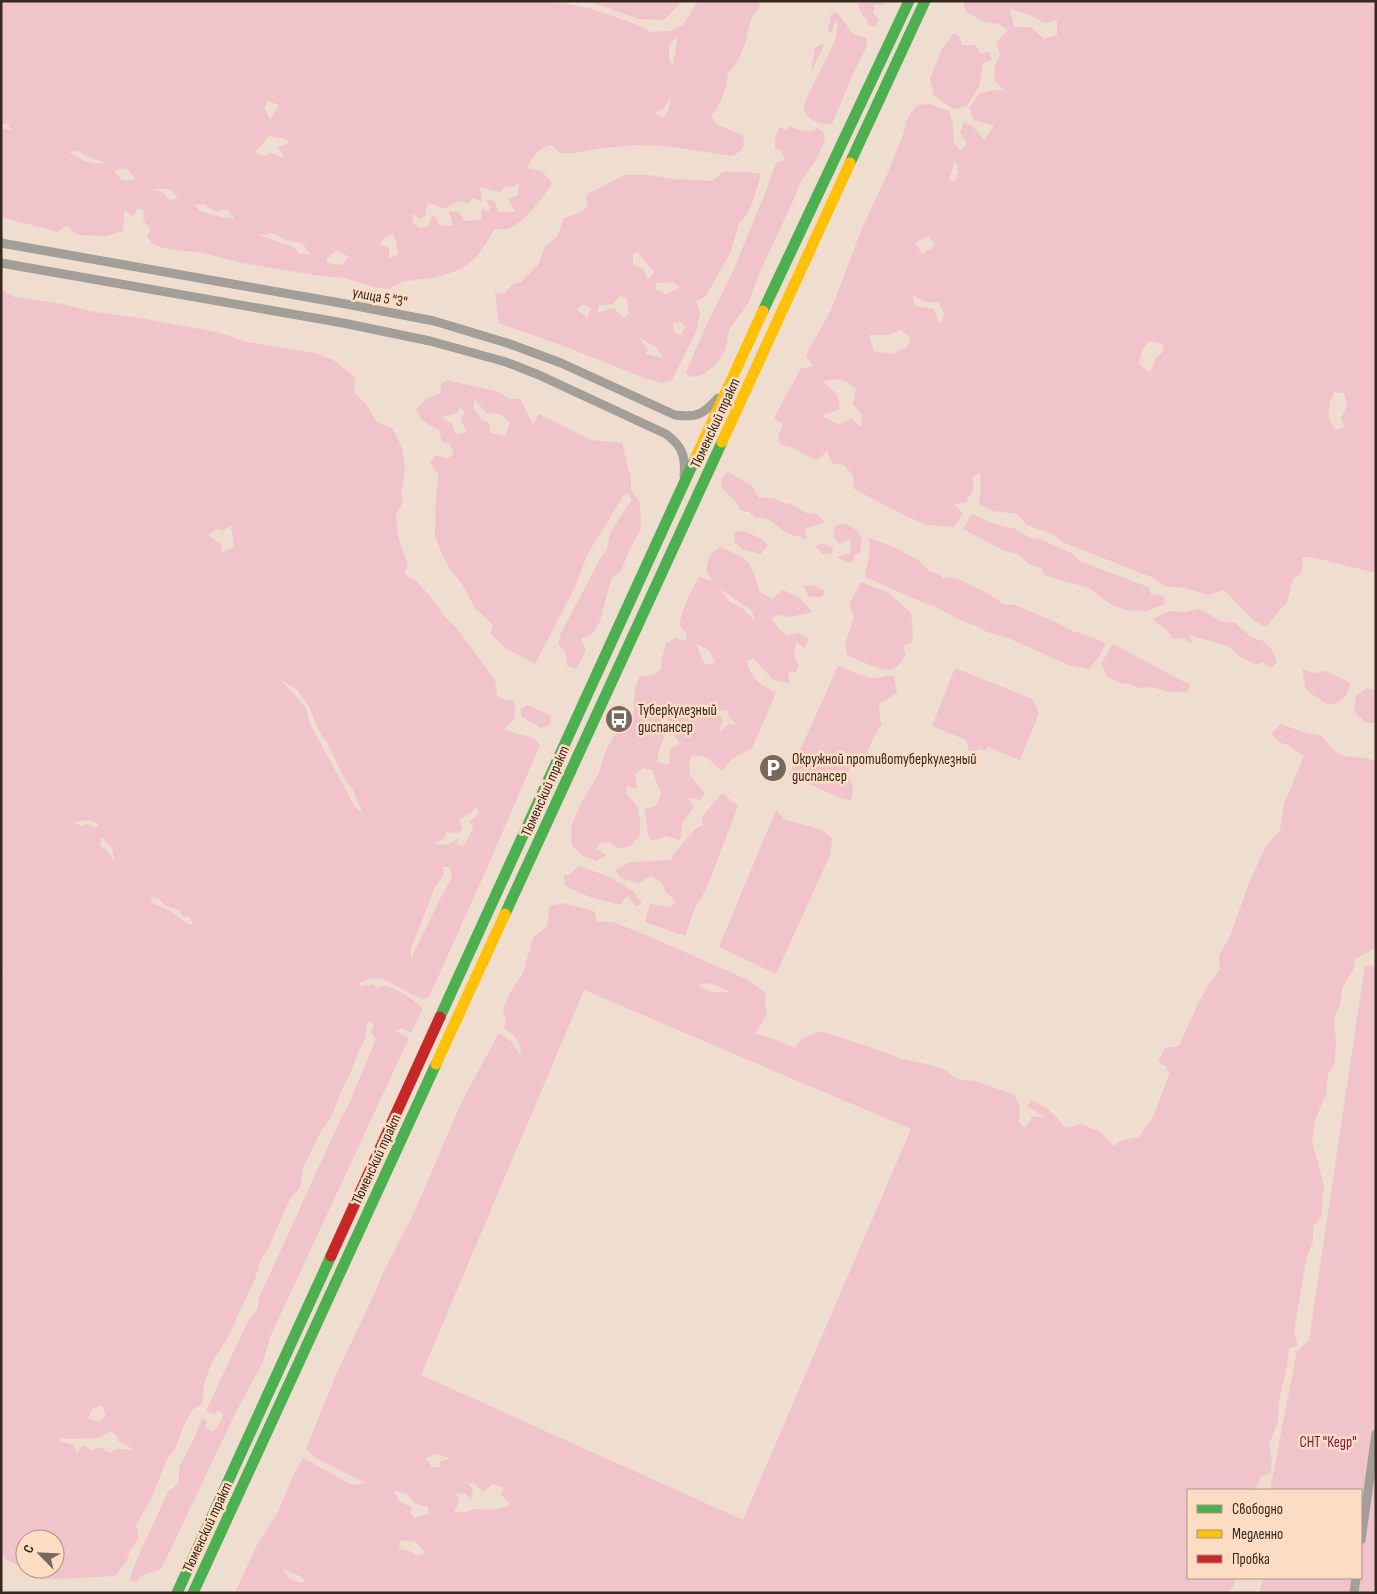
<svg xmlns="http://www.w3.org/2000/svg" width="1377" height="1594" font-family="'Sofia Sans Condensed',sans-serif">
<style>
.green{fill:#f1c3cb;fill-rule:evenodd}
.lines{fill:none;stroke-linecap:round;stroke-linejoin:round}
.street{stroke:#a39f98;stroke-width:9}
.fast{stroke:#4caf50;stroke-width:11}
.slow{stroke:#ffc107;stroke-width:11}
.jam{stroke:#c62828;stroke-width:11}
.labels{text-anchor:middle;stroke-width:5;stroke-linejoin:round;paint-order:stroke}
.street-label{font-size:15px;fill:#352920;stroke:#fcdcc3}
.poi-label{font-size:15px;fill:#352920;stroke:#fcdcc3;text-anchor:start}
.park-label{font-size:15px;fill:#7c1449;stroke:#fcdcc3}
</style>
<rect width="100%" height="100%" fill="#efddd0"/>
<g class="green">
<path d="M1 1H530L562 3 589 8 638 25 651 32 670 31 683 25 698 1H760L759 8 751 19 745 44 738 61 728 74 726 86 721 101 711 117 717 125 743 135C745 147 743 151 732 156L666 146 640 145 602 148 576 153H559L552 145C537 148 534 156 527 168L542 171 552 183C545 196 521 226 507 229 503 230 498 229 494 229 490 237 485 245 480 252 467 270 443 277 422 279 409 281 399 281 389 289L374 287 345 278 321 276 242 263 203 253 168 249 154 245 147 237 151 230 143 220 144 210 137 209 134 216 124 211 123 231 106 236 78 235 66 225 58 232 1 217V128L12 130 7 124 1 123ZM678 36 673 65 669 59V45ZM672 95 668 111 663 118 654 113 663 109ZM268 101 279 105 270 120 264 107ZM269 136 286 139 289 143 278 147 285 158 271 153 263 156 255 152ZM78 151 93 159 101 161 104 164C91 163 80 161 69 152ZM127 168 135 179V180H122L114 171ZM519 182 518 195 508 199 515 212H499L494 201 487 199 490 211 482 210 481 220 465 221 459 212 449 211 453 226 440 225 433 214 428 227 419 228 413 222 412 213 420 219 425 216 428 203 445 209 458 201 468 204 473 198 482 202 480 187 500 192 506 186 514 187ZM153 189H170L178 199 169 200 163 192ZM204 204 217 212 227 209 235 219 221 217 200 211 195 205ZM272 233 288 241 302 243 311 254H300L293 247 259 235ZM393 233 396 241 398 254 389 259V248L380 245 382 240ZM337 250 349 257 342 265 327 263V258Z"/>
<path d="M580 1H682L664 20 638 19 597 4Z"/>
<path d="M868 1H882L884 6 876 4 873 13 879 20 875 27 869 25 867 19 863 16 857 3H866Z"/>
<path d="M963 1H1376V573L1311 557 1302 558 1303 566 1300 575 1293 579 1287 602 1266 627 1254 621 1224 590 1208 595 1181 587H1167L1160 583 1156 579 1065 543 1052 534 1027 525 1017 514 993 511 979 504 981 488 980 473 972 477 974 488 966 502 954 504 963 513 954 527 927 525 902 514 854 489 853 475 844 465 832 463 827 451 817 460 801 453 795 448 781 445 778 437 783 424 774 418 801 368 813 367 806 355 831 310 862 228 887 175 903 135 908 117 917 105 930 104 949 111 953 124 954 143 961 151 967 143 960 133 964 122 973 127 984 140 994 126 974 120 969 108 980 93 995 90 1005 91 994 80 995 66 1000 55 996 42 1008 30 999 24 985 22 966 12ZM1010 9 1030 15 1045 23 1057 20V35L1044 39 1031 27H1014ZM955 161 959 171 954 182 949 179ZM929 236 935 246 922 254 915 243ZM913 295 924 302H938L945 314 939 324 934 309 915 306ZM901 330 911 338 907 347 892 354 874 351 869 335H889ZM1150 341 1162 344 1164 351 1156 358 1150 373 1139 364 1143 348ZM841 379 856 388 853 404 862 415 861 427 851 418 840 425 821 416 840 409 837 394 822 381ZM1334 392 1344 393 1347 406 1341 418 1345 427 1336 430C1325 417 1328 407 1334 392Z"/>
<path d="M837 12 854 35 867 38V46L853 74 832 124C818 124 811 122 803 110L806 100 834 43 838 27 835 20 832 32H828L831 14Z"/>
<path d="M954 33 960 37 962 45H976L980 54 989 51 992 60 983 63 979 87 966 107 953 109 934 96 930 79 942 49Z"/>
<path d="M822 43 824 46 811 72 815 48Z"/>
<path d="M791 126C801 132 808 133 818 128L825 134 824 143 816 160 800 182 794 199 758 276 749 302 729 330 726 349 714 366 702 375 690 377 686 372 705 328 733 271 764 196 776 163 785 160 781 150 775 148V138L780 127 785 130Z"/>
<path d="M723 172H746L761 174C757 187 751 215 739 223L731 251 706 296 696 301 700 313 696 332 672 380 663 383 647 379 569 348 499 323 495 293 504 294 513 284 521 282 538 265 545 246 557 237 564 218 577 214 588 207 586 199 588 194 624 175H648L674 179 712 181ZM639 253 654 272 648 280 643 269 633 264V254ZM672 282 680 287 666 295 655 288 657 283ZM621 295 627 300 629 313 624 318 614 308 597 313 599 305 613 304ZM584 304 591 309 587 317 576 309ZM682 322 685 327 681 335 674 332 673 323ZM639 337 656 347 664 358 644 354 648 351Z"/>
<path d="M3 290 14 297 63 304 89 311 140 318 221 333 247 342 314 353 333 360 355 377 354 392 366 404 377 422 392 428C403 447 406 456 404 478 403 489 399 490 403 502L396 515 398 536 408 566 404 574 417 582 432 598 444 616 456 627 495 680 497 696 508 701 514 700C516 716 517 719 504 728L510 732 533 738 540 745 487 868 429 997 422 999 383 979 372 978 358 983 360 987 373 984 377 988C379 988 382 986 385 986 396 987 416 1001 423 1009L411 1033 402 1028 395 1031 409 1038 270 1337 263 1362 236 1412 164 1563 159 1570 141 1576 135 1582 129 1581 137 1559 168 1492 179 1483V1467L193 1441 202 1418 207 1422 205 1427 211 1431C219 1429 221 1422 223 1414L219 1410 214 1414 206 1411 246 1325 258 1308 259 1298 341 1118 349 1104 376 1039 371 1032 374 1024 368 1021 365 1039 358 1052 351 1072 343 1087 332 1115 320 1133 303 1168 300 1187 290 1199 268 1249 260 1261 255 1279 228 1337 211 1364 204 1384 202 1404 192 1410 183 1427 175 1449 167 1459 152 1497 136 1525 139 1538 130 1550 126 1562 115 1576 57 1579H41L6 1559 1 1552V973L5 971 1 968V291ZM231 525 234 547 221 553 222 545 208 535 217 529 223 531ZM281 680 297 690 309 706 319 731 328 744 344 778 353 790 363 814 355 807 310 724 306 708ZM476 807 479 814 469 822 474 826 464 846 456 845 459 838 448 845 434 844 445 838 446 832 458 833 463 830 459 819 470 814ZM87 820 99 824 95 828 88 824 81 826 74 822ZM102 837 112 848 115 862 106 850 100 845ZM443 867H450L452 877 439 901 411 959V948L435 887 444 874ZM150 897 158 898 166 906 179 910 183 917H190L193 925 186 923 169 910 152 903ZM102 1405 106 1416 99 1422 88 1418 93 1408ZM110 1431 116 1435 118 1441 135 1450 117 1449 110 1453 99 1447 92 1451 84 1445 77 1453 74 1445 61 1442 60 1437 68 1439 99 1438ZM25 1539H55V1569H25Z"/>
<path d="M447 380 499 392 509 399H520L533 424 539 414 591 440 622 443 631 480V490L640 502 641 528 629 551 621 571 612 577 600 621 593 633 581 639 586 650 578 667 573 668 566 665C568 655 566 651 558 644L561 633 599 561 607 549 610 533 632 499 628 493 623 496 602 531 588 553 575 587 535 664 507 649 491 634 493 625 475 608 464 587 450 569 443 556 435 536 436 494 439 476 430 463 435 455 447 459 454 454 450 444 442 442 439 430C429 425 420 421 416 409L429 397 442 393 440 385ZM475 399 486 413 500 414 513 425 509 424 506 436 491 433 489 423 482 420 473 407ZM461 407 465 413 460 418 467 432 456 435 452 424 442 417 456 413Z"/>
<path d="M728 472 751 485 759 498H774L784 503 791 504 806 513 818 515 825 522 805 529 807 539C800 537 790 535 784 531 774 524 770 516 756 518L749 512 740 510 737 503 721 487 723 477Z"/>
<path d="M972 514 994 524 1013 528 1031 538 1040 539 1071 553 1080 561 1148 587 1151 594 1163 596 1165 604 1147 611 1126 610 1110 604 1089 588 1044 575 1041 568 1029 564 1018 554 1003 550 963 529Z"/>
<path d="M847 524 857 531 862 539 860 552 854 555V561L848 563 837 557 850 553 851 539 839 544 833 536 836 525Z"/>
<path d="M744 531 760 538 768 545 761 554 744 550 734 542V532Z"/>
<path d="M869 538 894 547 918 560 929 571 939 574 944 579 945 577 958 579 989 594 1003 604 1015 605 1060 624 1070 630 1100 640 1106 644 1097 660 1088 669 1071 666 1008 638 987 632 979 627 962 621 934 606 929 605 865 577 870 550Z"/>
<path d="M824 543 834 549 830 554H823L815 546Z"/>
<path d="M720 547C751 560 750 560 760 592L772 599 783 590 799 597 812 612 790 617 778 615 771 618 780 630 787 636 799 633 809 639 804 648 796 643 794 656 799 665 796 672H788L790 683 773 680 754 659 747 661C751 680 760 684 776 693L752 748 733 758 722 771 706 757 692 755C684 773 693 780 705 793L700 800 688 798 694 807 683 822 680 840 666 836 651 841C645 829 648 822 644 809L656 806 661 794 652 770 643 768 635 774 637 789 627 786 626 793 636 805 640 819V835L631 846 619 849 610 842 600 843 596 849 607 855 597 861 583 856 572 845 571 827 580 805 598 775 607 748 614 736 633 720 635 690 639 677 654 675 661 669 662 658 666 643 676 638 686 641 687 634 679 625C683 608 690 592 699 577L712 581 706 570 710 555ZM719 588 752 611 755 621 743 609 730 602ZM696 644 709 650 715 663 705 665ZM727 710 729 717 737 725 729 724 719 733 723 720 718 711ZM666 716 671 725V731L680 744 670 749 669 765 657 762 659 751 664 737 658 725Z"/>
<path d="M861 582 889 593 911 613 913 634 911 643 903 646 906 655C902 660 899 667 892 669 881 672 857 659 847 655L845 644 854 617 849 605Z"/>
<path d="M813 585 826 592 821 597H809L803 586Z"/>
<path d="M1200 609 1220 621 1235 623 1251 637 1263 641 1272 650 1277 662 1271 668 1263 662 1257 665 1242 658 1228 646 1189 635 1193 644 1182 638 1173 639 1167 630 1152 619 1170 611 1186 612Z"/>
<path d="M1113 644 1190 685 1187 692H1170L1151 687 1140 688 1129 684 1120 683 1108 677 1101 664Z"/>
<path d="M838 666C848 670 867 679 878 678 884 677 887 675 894 676L897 693 879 704 880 718 882 724C873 736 867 749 866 764L849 769 848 777C854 784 854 792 851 800L843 799 789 775Z"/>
<path d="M955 668 1032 699 1039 713 1020 760 988 747 985 751 981 749 970 753 966 740 932 726Z"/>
<path d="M1302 669 1314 673 1325 671 1351 683C1346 697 1343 702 1328 705L1306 690Z"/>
<path d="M1367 688 1376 690V723H1366L1354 711 1356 696Z"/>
<path d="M527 705 550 715V725L541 728 522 717 520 710Z"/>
<path d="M1281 724 1303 732 1322 736C1343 767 1350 751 1376 761V948L1355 959 1354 968 1342 988 1340 1004 1334 1019 1336 1040 1335 1062 1328 1074 1326 1093 1315 1121 1312 1142 1324 1185 1321 1217 1313 1227V1241L1306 1260 1294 1331 1298 1346 1289 1348 1287 1367 1279 1400 1278 1421 1269 1445 1272 1463 1270 1473 1261 1477 1255 1490H1188V1578H1237L1233 1587 1227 1593H235L256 1547 278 1512 293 1476 303 1458 352 1485 366 1483 318 1459 306 1449 336 1375 372 1299 383 1273 415 1211 462 1101 499 1033 512 1042 521 1057C520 1041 517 1037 504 1028L506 1019 503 1009 511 991 523 973 533 938 547 926 550 906 562 903 594 911 597 922H613L648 936 746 979 766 993 765 1005 767 1014 755 1034 774 1039 795 1048 802 1039 820 1031 864 1045 902 1059 926 1064 945 1070 957 1079 976 1081 1014 1095 1020 1107 1019 1122 1025 1128 1032 1117H1045L1027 1106 1031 1100C1048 1108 1054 1113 1065 1128L1082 1124 1100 1132 1114 1146 1122 1140 1139 1137 1153 1117 1170 1072 1166 1070 1167 1067 1158 1062 1165 1048 1179 1046C1191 1020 1201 992 1220 969L1219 956 1230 936 1249 883 1266 846 1280 830 1284 804 1304 756 1288 745 1281 743 1271 734ZM708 983 730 991V992H710L698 985ZM584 990 911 1129 743 1520 421 1375ZM435 1454 450 1458 439 1462 440 1467H432L425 1458ZM467 1483 475 1484 483 1492 493 1484 504 1488 501 1495 509 1502 507 1507 491 1510 476 1509 466 1512H454L459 1502 456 1494 465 1493 471 1501 473 1489ZM394 1491 407 1494 414 1503 428 1507V1514L415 1518 411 1514 412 1508 399 1501ZM400 1540 416 1542 425 1553 416 1556 410 1551 399 1549ZM283 1569 300 1576 306 1582C294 1583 288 1579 283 1569Z"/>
<path d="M722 793 738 806 706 890 696 905 685 936 645 922 650 904 671 907 676 902 666 892 661 882 651 876 639 883 621 878 615 870 631 862 671 860 673 855 694 830 703 825 702 817Z"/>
<path d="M776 810 785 820 820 829 832 838 831 853 776 974 719 947Z"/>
<path d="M579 866 610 877 633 891 642 904 636 906 627 896 620 905 590 897 565 886 564 875H569Z"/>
<path d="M1365 965 1376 966V1593H1259L1263 1578H1361V1490H1270L1297 1351 1309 1340Z"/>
</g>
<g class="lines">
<g class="street">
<path d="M1 243 346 304 434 321 510 344 561 363 675 415C697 418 704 414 718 398"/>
<path d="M1 263 343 323 430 341 506 362 539 375 666 434C682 446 686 456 684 476"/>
<path d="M1361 1540 1376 1434"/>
<path d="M1354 1593 1356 1578"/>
</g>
<g class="fast">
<path d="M850 163 925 1"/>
<path d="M763 311 909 1"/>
<path d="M505 914 722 442"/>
<path d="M440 1017 695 459"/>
<path d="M177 1593 331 1256"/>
<path d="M193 1593 436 1064"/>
</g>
<g class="slow">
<path d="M722 442 850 163"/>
<path d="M695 459 763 311"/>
<path d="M436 1064 505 914"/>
</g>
<path class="jam" d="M331 1256 440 1017"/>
</g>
<defs>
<g id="bus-disc" transform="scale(1.4375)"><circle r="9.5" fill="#76685e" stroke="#fcdcc3"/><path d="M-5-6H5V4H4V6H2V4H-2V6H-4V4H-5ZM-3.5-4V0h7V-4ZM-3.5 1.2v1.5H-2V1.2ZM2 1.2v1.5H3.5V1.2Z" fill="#fff"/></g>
<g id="parking-disc" transform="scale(1.4375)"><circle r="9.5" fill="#76685e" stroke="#fcdcc3"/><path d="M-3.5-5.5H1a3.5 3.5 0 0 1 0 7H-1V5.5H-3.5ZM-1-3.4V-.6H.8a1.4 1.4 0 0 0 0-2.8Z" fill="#fff"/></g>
</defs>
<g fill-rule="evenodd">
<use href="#bus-disc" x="619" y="719"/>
<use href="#parking-disc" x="773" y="768"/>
</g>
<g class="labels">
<g class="street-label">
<text transform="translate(380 297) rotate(11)" y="5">улица 5 "З"</text>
<text transform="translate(715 423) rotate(-65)" y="5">Тюменский тракт</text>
<text transform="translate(545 791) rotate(-66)" y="5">Тюменский тракт</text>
<text transform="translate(376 1159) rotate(-65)" y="5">Тюменский тракт</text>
<text transform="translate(207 1527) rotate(-65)" y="5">Тюменский тракт</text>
</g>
<g class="poi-label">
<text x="638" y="715">Туберкулезный<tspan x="638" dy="17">диспансер</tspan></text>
<text x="792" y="764">Окружной противотуберкулезный<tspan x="792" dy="17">диспансер</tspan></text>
</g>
<g class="park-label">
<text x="1328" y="1447">СНТ "Кедр"</text>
</g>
</g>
<rect width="1377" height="1594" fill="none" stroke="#352920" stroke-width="5"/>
<rect x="1187" y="1489" width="175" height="90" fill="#fcdcc3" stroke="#ac9482"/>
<rect x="1197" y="1505" width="25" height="8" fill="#4caf50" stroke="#ac9482"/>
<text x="1232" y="1514" font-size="15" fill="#352920">Свободно</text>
<rect x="1197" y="1530" width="25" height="8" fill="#ffc107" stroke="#ac9482"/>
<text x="1232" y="1539" font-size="15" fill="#352920">Медленно</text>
<rect x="1197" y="1555" width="25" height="8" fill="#c62828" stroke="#ac9482"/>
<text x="1232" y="1564" font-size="15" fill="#352920">Пробка</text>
<g transform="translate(40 1554) rotate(294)"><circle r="24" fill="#fcdcc3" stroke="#ac9482"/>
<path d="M0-4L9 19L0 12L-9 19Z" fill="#76685e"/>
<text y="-8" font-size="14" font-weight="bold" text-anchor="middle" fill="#352920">С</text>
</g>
</svg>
